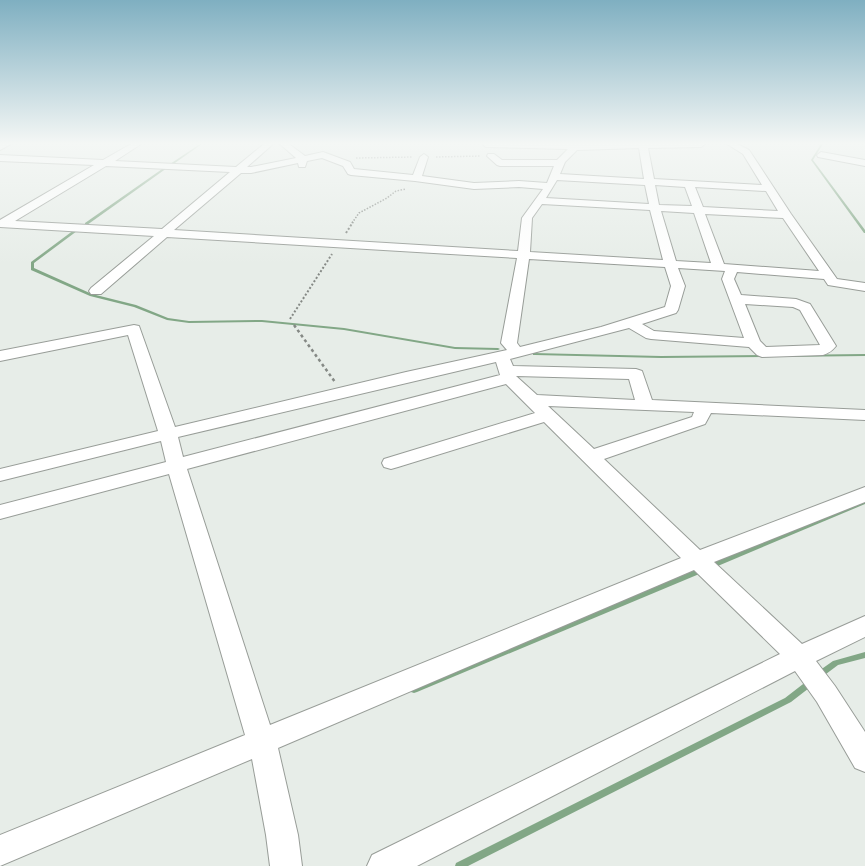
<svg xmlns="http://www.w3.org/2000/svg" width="865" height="866" font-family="'Alegreya Sans',sans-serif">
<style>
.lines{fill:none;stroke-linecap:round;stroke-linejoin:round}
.stream{fill:#82a786;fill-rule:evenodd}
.minor-casing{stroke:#989d98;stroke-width:2}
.path-far2{stroke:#858985;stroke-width:1.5;stroke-dasharray:1.5 1.5;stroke-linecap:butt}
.path-far1{stroke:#858985;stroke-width:2;stroke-dasharray:2 2;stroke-linecap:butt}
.path{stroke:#858985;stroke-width:2.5;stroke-dasharray:3 3;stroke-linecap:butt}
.minor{fill:#fff;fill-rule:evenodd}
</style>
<rect width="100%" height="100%" fill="#e7ede8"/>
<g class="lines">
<g class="stream">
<path d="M200 144H202L172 165 170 164Z"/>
<path d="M531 144H547L546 145H532Z"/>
<path d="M647 144H660L659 145H648Z"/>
<path d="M821 144H823L813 160 865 230V233H864L811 160Z"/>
<path d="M165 167 167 168 87 225H85V223Z"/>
<path d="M74 230 77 231 34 263V268L92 294 136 305 168 318 189 321 262 320 344 328 455 347 498 348 500 349 498 350 455 349 344 330 262 322 189 323 167 320 134 307 90 296 31 270V262Z"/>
<path d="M533 353 661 356 766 355 768 356 766 357 661 358 535 355H533Z"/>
<path d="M865 354V356L780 357 778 356 780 355Z"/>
<path d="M865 500V504L713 568H709L708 566 709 564Z"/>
<path d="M700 568H704L705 570 704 572 417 692 414 693 411 692 410 690 411 688Z"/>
<path d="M865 652V658L838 665 822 677 819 678 816 677 815 675 816 673 833 661Z"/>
<path d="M810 680 813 681 814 683 813 685 791 702 468 866H455L456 863 785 698 807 681Z"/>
</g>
<g class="minor-casing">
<g id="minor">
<path d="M0 144H11L0 150Z"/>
<path d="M131 144H141L115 161 236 167 264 144H273L247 167H251L296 158 280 144H289L305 156 323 152 350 162 354 169 413 175 420 157 424 154 428 157 422 176 474 183 519 181 547 183 554 166H500L497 165 487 156 488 154H494L502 160H557L568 149 486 147 482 144H705L701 147 648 148 654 179 762 185 743 154 727 144H737L749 150 791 214 837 279 865 283V291L828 285 824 279 737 272 734 279 741 295 796 299 810 304 836 346C832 351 829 353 823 355L762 357 757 355 749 347 651 339 646 338 629 328 510 359 513 366 636 369 642 371 652 400 865 410V420L711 413 705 424 604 459 700 550 865 487V502L714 562 802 644 865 616V637L816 661 835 686 865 732V772L855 768 817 702 795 671 417 866H367L372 855 780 654 694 570 278 748 298 835 302 866H270L266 835 252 759 0 866V835L245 735 169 474 0 519V505L166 462 161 441 0 481V469L158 431 128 335 0 361V351L134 325 139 326 175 427 406 372 507 350 501 343 517 258 167 237 101 294H91L89 291 91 288 154 236 0 227V220L94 165 0 161V155L103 160ZM639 148 644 179 560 174 565 162 577 150ZM322 158 343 166 348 174 351 175 415 181 474 189 519 187 543 189 522 218 518 251 174 230 241 173H251L298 163 299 167H305L307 161ZM106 166 230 172 162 229 15 221ZM557 180 645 185 649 204 546 198ZM655 185 685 187 692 206 659 205ZM695 187 766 191 778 211 703 207ZM542 204 650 210 663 260 530 252 532 218ZM661 211 694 213 711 263 676 261ZM705 214 783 218 819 271 724 264ZM529 259 665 267 671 286 665 307 601 327 520 347 517 343ZM678 268 725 271 722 279 744 338 654 331 642 324 676 313 678 310 685 286ZM745 304 793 307 800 310 820 345 766 347 760 341ZM496 362 500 375 183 457 178 437ZM516 376 629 379 635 400 537 395ZM506 384 535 413 384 459 382 463 384 467 391 469 398 467 544 422 681 558 270 725 187 469ZM548 406 694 412 692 417 594 449Z"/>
<path d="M821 152 865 160V166L818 157 817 155Z"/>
</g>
</g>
<g class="path-far2">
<path d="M436 157 481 156"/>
<path d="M356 158 413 157"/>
<path d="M352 223 359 213 387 198 396 191 406 189"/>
</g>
<g class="path-far1">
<path d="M346 233 353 222"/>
<path d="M290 319 332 254"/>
</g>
<path class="path" d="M294 325 335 382"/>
<use href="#minor" class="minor"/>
</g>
<linearGradient id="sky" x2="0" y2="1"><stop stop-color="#7fafc1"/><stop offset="0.54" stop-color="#f4f7f5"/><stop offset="1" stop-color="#f4f7f5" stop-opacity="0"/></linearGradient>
<rect width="865" height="265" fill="url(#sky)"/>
</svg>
